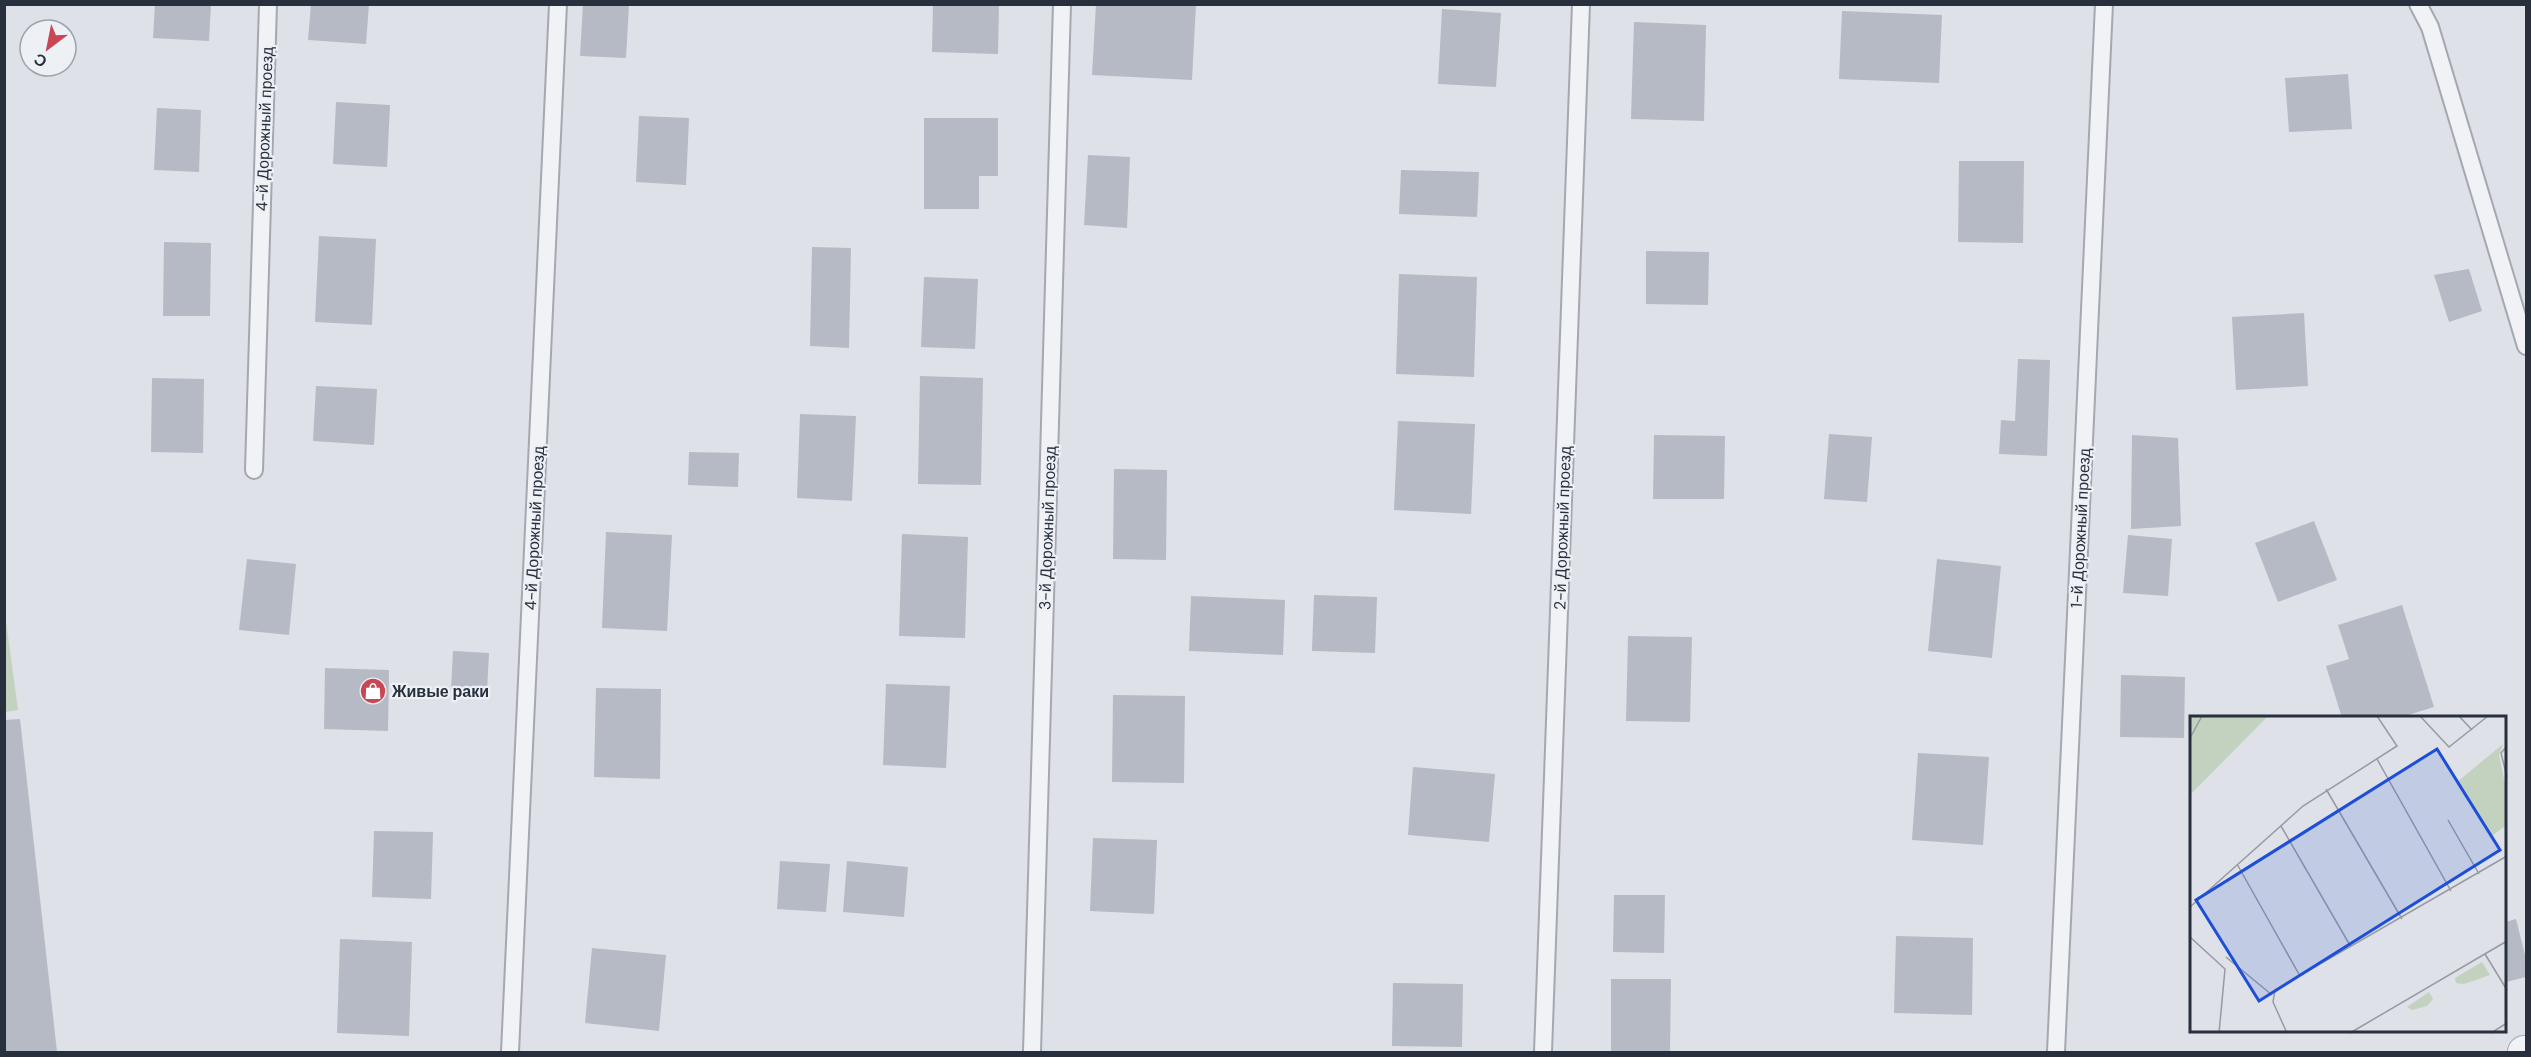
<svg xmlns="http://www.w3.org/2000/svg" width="2531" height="1057" font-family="'DM Sans',sans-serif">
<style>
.green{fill:#c3d1bf}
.building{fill:#b5bac4}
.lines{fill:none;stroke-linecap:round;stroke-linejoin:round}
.service-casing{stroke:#a4a8b1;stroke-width:20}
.minor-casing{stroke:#a4a8b1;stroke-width:34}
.service{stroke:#f1f2f6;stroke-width:16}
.minor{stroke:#f1f2f6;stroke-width:32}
.labels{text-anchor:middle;stroke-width:4.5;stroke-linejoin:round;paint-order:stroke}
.street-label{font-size:16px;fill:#282f3d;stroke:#edf0f5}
.poi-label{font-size:16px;font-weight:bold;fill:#282f3d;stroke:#edf0f5;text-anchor:start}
.inset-road{fill:none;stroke:#959aa3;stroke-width:1.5}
.view{fill:#1d4ed8;fill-opacity:0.15;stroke:#1d4ed8;stroke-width:3}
.inset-edge{fill:none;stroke:#282f3d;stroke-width:3}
</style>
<rect width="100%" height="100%" fill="#dee1e7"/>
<path class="green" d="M4 607 18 710 5 712H4Z"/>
<g class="building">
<path d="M155 4H211L209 41 153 38Z"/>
<path d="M311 4H369L366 44 308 40Z"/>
<path d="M583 4 629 5 626 58 580 56Z"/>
<path d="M933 4H999L998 54 932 52Z"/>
<path d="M1096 4H1196L1192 80 1092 75Z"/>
<path d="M1442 9 1501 13 1496 87 1438 84Z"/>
<path d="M1842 11 1942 15 1939 83 1839 79Z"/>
<path d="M1634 22 1706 25 1704 121 1631 119Z"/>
<path d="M2348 74 2352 129 2289 132 2285 78Z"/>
<path d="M336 102 390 105 387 167 333 164Z"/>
<path d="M157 108 201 110 199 172 154 170Z"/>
<path d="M639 116 689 118 686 185 636 182Z"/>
<path d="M924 118H998V176H979V209H924Z"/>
<path d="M1088 155 1130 157 1127 228 1084 225Z"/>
<path d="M1959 161H2024L2023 243 1958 242Z"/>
<path d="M1401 170 1479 172 1477 217 1399 214Z"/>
<path d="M319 236 376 239 372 325 315 322Z"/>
<path d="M164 242 211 243 210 316H163Z"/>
<path d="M812 247 851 248 849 348 810 346Z"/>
<path d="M1646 251 1709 252 1708 305 1646 304Z"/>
<path d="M2469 269 2482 311 2449 322 2434 275Z"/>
<path d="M1399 274 1477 277 1474 377 1396 374Z"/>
<path d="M924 277 978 279 975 349 921 347Z"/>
<path d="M2304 313 2308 386 2236 390 2232 317Z"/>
<path d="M2018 359 2050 360 2047 456 1999 454 2001 420 2015 421Z"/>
<path d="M920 376 983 378 981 485 918 484Z"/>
<path d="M152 378 204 379 203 453 151 452Z"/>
<path d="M316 386 377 389 374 445 313 441Z"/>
<path d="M800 414 856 416 852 501 797 498Z"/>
<path d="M1398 421 1475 424 1471 514 1394 510Z"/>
<path d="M1829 434 1872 437 1867 502 1824 499Z"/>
<path d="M1654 435 1725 436 1724 499H1653Z"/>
<path d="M2132 435 2178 438 2181 526 2131 529Z"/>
<path d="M689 452 739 453 738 487 688 485Z"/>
<path d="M1114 469 1167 470 1166 560 1113 559Z"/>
<path d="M2314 521 2337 580 2278 602 2255 543Z"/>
<path d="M606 532 672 535 667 631 602 628Z"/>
<path d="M902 534 968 537 965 638 899 636Z"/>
<path d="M2128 535 2172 539 2168 596 2123 593Z"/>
<path d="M247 559 296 564 289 635 239 630Z"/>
<path d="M1937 559 2001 566 1992 658 1928 651Z"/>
<path d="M1314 595 1377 597 1375 653 1312 651Z"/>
<path d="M1191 596 1285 600 1283 655 1189 651Z"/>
<path d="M2402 605 2434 707 2398 718H2342L2326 666 2349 659 2338 625Z"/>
<path d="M1628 636 1692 637 1690 722 1626 721Z"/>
<path d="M453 651 489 653 487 692 451 690Z"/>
<path d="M325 668 389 670 388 731 324 729Z"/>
<path d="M2121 675 2185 677 2184 738 2120 737Z"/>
<path d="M886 684 950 686 946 768 883 765Z"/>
<path d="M596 688 661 689 660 779 594 777Z"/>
<path d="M1113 695 1185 696 1184 783 1112 782Z"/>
<path d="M20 719 57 1052H4V720Z"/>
<path d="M1918 753 1989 757 1983 845 1912 840Z"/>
<path d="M1413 767 1495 774 1489 842 1408 835Z"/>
<path d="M374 831 433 832 431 899 372 897Z"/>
<path d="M1093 838 1157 840 1154 914 1090 911Z"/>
<path d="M780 861 830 864 826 912 777 909Z"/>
<path d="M847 861 908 867 904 917 843 912Z"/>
<path d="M1614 895H1665L1664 953 1613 952Z"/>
<path d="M2516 919 2526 959V977L2506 982V922Z"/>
<path d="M1896 936 1973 938 1972 1015 1894 1013Z"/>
<path d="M340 939 412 942 409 1036 337 1033Z"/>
<path d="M592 948 666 955 659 1031 585 1023Z"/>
<path d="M1611 979H1671L1670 1052H1611Z"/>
<path d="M1393 983 1463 984 1462 1047 1392 1046Z"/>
</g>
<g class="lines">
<g class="service-casing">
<g id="service">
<path d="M2418 4 2430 27 2526 346"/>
<path d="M254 470 268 4"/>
<path d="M510 1052 558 4"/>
<path d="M1032 1052 1062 4"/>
<path d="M1543 1052 1581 4"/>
<path d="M2056 1052 2104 4"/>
</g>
</g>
<g class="minor-casing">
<path id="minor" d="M2524 1052H2526"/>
</g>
<use href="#service" class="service"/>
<use href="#minor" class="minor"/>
</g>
<defs>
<g id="shop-disc" transform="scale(1.35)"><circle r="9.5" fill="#c94654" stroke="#edf0f5"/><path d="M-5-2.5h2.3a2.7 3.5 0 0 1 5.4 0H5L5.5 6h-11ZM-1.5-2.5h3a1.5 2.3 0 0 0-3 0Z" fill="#fff"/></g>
</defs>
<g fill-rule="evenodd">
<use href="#shop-disc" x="373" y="691"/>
</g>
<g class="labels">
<g class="street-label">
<text transform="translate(264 129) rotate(-88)" y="6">4-й Дорожный проезд</text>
<text transform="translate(534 528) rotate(-87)" y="6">4-й Дорожный проезд</text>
<text transform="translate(1047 528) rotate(-88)" y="6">3-й Дорожный проезд</text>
<text transform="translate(1562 528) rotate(-88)" y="6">2-й Дорожный проезд</text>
<text transform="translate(2080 528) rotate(-87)" y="6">1-й Дорожный проезд</text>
</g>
<g class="poi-label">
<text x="392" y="697">Живые раки</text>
</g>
</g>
<g transform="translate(2190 716)">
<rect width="316" height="316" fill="#dee1e7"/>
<path d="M0 0H78L0 79ZM313 28 309 39 316 73V109L302 120 266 67ZM292 246 300 259 274 268 266 267 265 262ZM239 276 243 283 237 290 222 294 217 291Z" fill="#c3d1bf"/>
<path class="inset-road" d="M230 0 259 31 298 0M269 0 282 14M0 22 12 0M317 30 311 37 317 61M187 43 261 175M136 73 212 203M258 104 289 158M91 110 161 231M47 148 110 260M0 191 113 90 207 30 187 0M0 221 35 253 29 317M295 238 317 274M36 241 82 279M97 317 83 286 85 274 317 140M160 317 317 225M301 317 317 307"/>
<path class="view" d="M247 33 310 134 69 285 6 184Z"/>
<rect width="316" height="316" class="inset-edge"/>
</g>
<rect width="2531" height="1057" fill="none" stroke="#282f3d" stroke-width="12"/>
<g transform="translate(48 48) rotate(212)"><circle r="28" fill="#edf0f5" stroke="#9ea3ab" stroke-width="1.5"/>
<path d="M0-4.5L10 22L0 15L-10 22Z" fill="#c94654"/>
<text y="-9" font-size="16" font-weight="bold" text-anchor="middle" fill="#282f3d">С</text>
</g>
</svg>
